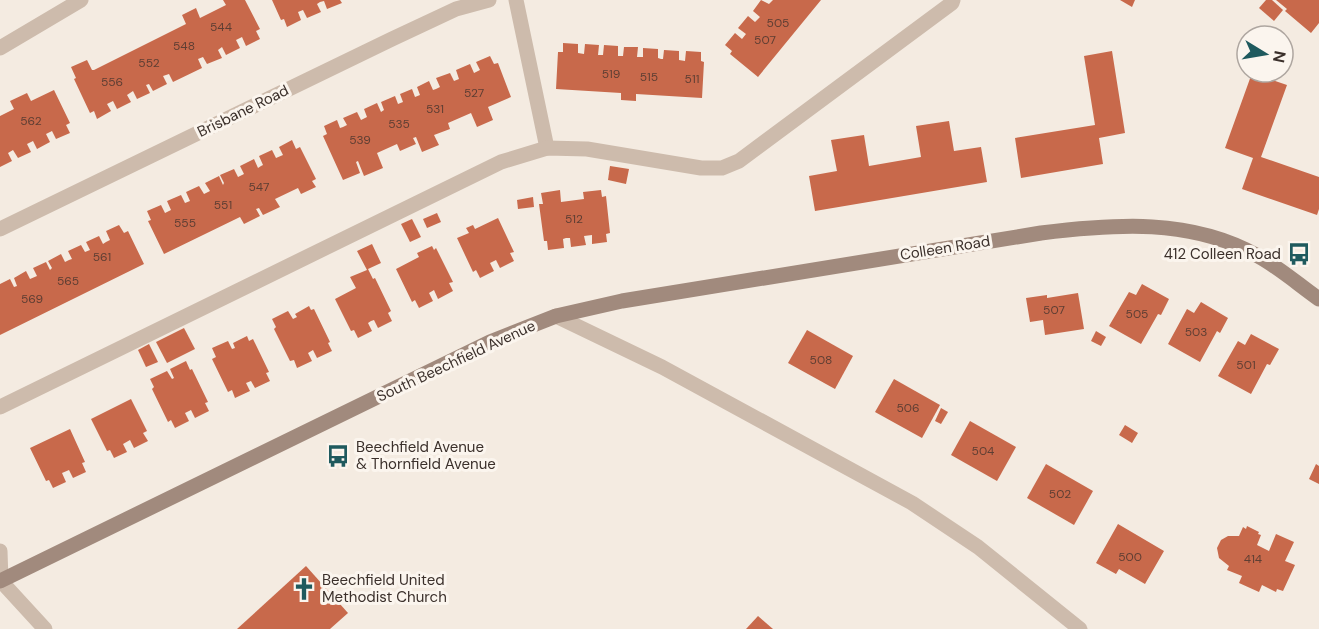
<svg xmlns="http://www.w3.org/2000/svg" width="1319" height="629" font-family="'DM Sans',sans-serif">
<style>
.building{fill:#c8694b}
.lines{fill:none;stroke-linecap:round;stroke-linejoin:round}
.lane{stroke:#cdbbac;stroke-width:15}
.street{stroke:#cdbbac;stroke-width:15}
.secondary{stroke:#a18a7d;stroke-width:15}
.labels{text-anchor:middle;stroke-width:6;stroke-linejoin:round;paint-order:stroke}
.number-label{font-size:12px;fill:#5e3e33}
.street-label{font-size:15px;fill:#3b302b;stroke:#fbf5ee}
.poi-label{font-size:15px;fill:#3b302b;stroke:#fbf5ee;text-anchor:start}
</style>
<rect width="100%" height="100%" fill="#f4ebe1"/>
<g class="building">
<path d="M223 0H245L260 29 256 31 260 39 246 46 242 37 236 40 240 48 226 55 222 47 218 50 222 58 207 64 203 57 198 59 202 68 173 82 169 74 163 76 167 84 153 91 149 84 146 85 150 93 137 99 133 91 127 95 131 102 117 109 113 101 107 104 111 111 97 119 94 111 90 113 74 79 76 78 71 67 87 60 92 70H94L186 24 182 15 196 8 200 18 226 5Z"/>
<path d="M272 0H340L342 3 327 9 324 1 320 2 317 4 321 12 307 18 303 10 298 12 301 20 287 27 284 19 281 20Z"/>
<path d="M761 0 769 4 773 0H821L758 77 730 54 732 51 725 45 735 33 742 39 746 34 738 28 748 16 755 22 760 17 753 11Z"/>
<path d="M1120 0H1135L1132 7Z"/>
<path d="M1266 0H1272L1283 10 1274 21 1259 8Z"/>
<path d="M1276 0H1319V23L1311 33 1285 11 1287 9Z"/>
<path d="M563 43 578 44V53L584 54 585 44 599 45 598 55H603L604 45 618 46V56H623L624 47H638L637 57H643V48L658 49V58L661 59H663L664 50 679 51V60L685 61 686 51 701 52V61L704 62 702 98 636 94V101L621 100V93L556 89 558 52H563Z"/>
<path d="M1112 51 1125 133 1099 138 1103 164 1021 178 1015 138 1095 125 1084 56Z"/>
<path d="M490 56 494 64 498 63 511 97 488 107 493 120 477 127 471 113 448 123 450 129 434 135 439 145 422 152 416 137 413 138 416 144 400 151 397 144 377 153 383 168 364 176 358 161 356 162 360 173 343 180 323 136 327 134 324 126 337 120 340 128 343 127 347 125 343 118 357 112 361 120 367 117 364 109 377 103 381 112 384 110 381 102 395 96 398 104 403 102 400 94 412 89 415 97 420 95 417 87 429 81 433 90 436 89 440 87 436 78 450 73 454 81 459 79 456 70 470 64 474 73 480 70 476 62Z"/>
<path d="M1252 73 1287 85 1261 157 1319 177V209L1317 215 1242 189 1253 158 1225 148Z"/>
<path d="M54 90 70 123 66 125 70 133 56 139 52 131 46 134 50 142 37 149 33 141 27 144 31 152 18 158 13 150 8 153 12 161 0 167V116L14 109 10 101 27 93 31 101Z"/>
<path d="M949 121 954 151 981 147 987 182 815 211 809 176 837 171 831 140 864 135 869 166 921 157 916 126Z"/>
<path d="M292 140 296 149 300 147 316 179 312 181 316 187 301 194 298 188 275 199 280 207 263 215 259 208 256 209 260 216 244 224 240 217 164 254 148 221 151 220 147 211 161 205 165 213 171 210 167 201 181 195 185 203 190 201 186 192 199 186 204 194 210 191 205 183 219 176 223 185 224 183 220 175 234 169 238 177 244 174 240 166 254 159 258 168 261 166 263 165 259 156 272 150 276 158 283 155 279 147Z"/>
<path d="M610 166 629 169 626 184 608 180Z"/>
<path d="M560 190 561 202 584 199 583 192 601 190 602 197 606 196 610 233 606 234 607 242 592 244V235L584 236 586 245 571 247 570 238H566L563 239 564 248 548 250 547 241H544L539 204H543L541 193Z"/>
<path d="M533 197 534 207 518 209 517 200Z"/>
<path d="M437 213 441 222 427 228 423 219Z"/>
<path d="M498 218 514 252 510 253 514 261 500 268 496 260 490 263 494 271 480 278 476 270 473 272 457 238 469 233 466 228 473 225 475 229Z"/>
<path d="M412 219 421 237 410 242 401 224Z"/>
<path d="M119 225 124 233 128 231 144 264 0 335V284L10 279 14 287 17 286 14 278 26 271 30 279 37 276 33 268 46 262 50 270 52 268 48 261 61 254 65 262 69 260 72 259 68 251 81 245 85 252 90 250 86 242 99 236 103 244 106 242 110 240 106 231Z"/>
<path d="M372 244 381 263 368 269 373 279 375 278 391 311 388 313 392 321 378 328 374 320 371 321 368 323 372 331 358 338 354 330 351 331 335 299 356 288 350 277 367 270 357 251Z"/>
<path d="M432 246 434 250 436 248 453 282 449 283 453 291 438 299 434 290 429 293 433 301 419 308 415 300 412 302 396 269 419 257 417 253Z"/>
<path d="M1142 284 1169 299 1161 315 1158 314 1141 344 1109 326 1129 292 1136 295Z"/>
<path d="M1078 293 1084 329 1045 335 1043 320 1030 322 1026 298 1047 295V298Z"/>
<path d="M1201 302 1228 318 1220 333 1217 331 1200 362 1168 344 1187 309 1194 313Z"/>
<path d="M309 306 311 310 314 309 330 342 328 343 332 351 317 358 313 350 308 353 312 361 297 368 294 360 290 361 274 329 276 327 272 319 288 311 293 319 297 317 295 314Z"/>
<path d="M184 328 195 349 167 363 156 342Z"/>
<path d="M807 330 853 356 835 389 788 363Z"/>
<path d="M1096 331 1106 337 1101 346 1091 341Z"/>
<path d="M1251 334 1279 349 1270 365 1267 364 1251 394 1218 376 1238 341 1245 345Z"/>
<path d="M247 336 249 341 253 339 269 372 266 373 270 381 255 388 251 381 246 383 250 391 235 398 232 390 228 392 212 359 216 357 212 348 228 341 232 349 235 348 233 343Z"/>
<path d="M149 344 158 362 146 367 138 350Z"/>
<path d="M186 361 190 370 192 369 208 402 205 403 209 411 195 418 191 410 185 413 189 421 175 428 171 420 168 422 152 389 154 387 150 379 167 371 172 379 174 378 170 369Z"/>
<path d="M894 379 940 405 922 438 875 412Z"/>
<path d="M131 399 147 431 143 433 148 441 134 448 130 440 123 444 127 452 114 458 110 450 107 451 91 419Z"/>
<path d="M941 408 948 412 941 424 935 421Z"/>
<path d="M970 421 1016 447 997 481 951 455Z"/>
<path d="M1125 425 1138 433 1132 443 1119 435Z"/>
<path d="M70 429 85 462 82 463 86 472 73 478 69 470 62 473 66 482 53 488 49 480 46 481 30 448Z"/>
<path d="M1046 464 1093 491 1074 525 1027 498Z"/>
<path d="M1316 464 1319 466V484L1309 479Z"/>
<path d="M1118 524 1164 551 1145 584 1119 569 1116 574 1096 563Z"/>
<path d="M1247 526 1259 532 1258 534 1261 535 1257 545 1269 551 1276 534 1294 542 1285 561 1295 565 1283 591 1277 589 1276 592 1262 585 1259 592 1239 583 1242 576 1227 570 1229 566 1219 558 1217 548 1221 540 1228 536H1239L1243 527 1246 529Z"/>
<path d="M306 566 348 613 330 629H237Z"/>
<path d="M758 616 773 629H746Z"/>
</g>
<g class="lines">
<g class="lane">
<path d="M516 0 547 148"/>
<path d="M0 48 81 0"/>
<path d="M0 407 501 162 547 148 587 149 701 168H722L739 161 952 3 953 0"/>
</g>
<g class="street">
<path d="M0 229 392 39 456 9 489 0"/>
<path d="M556 316 662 367 912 503 978 547 1080 629"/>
<path d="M0 551 1 581"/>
<path d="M0 580 45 629"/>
</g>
<path class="secondary" d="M0 581 490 342 556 316 622 301 1041 233C1115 224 1191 218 1258 256 1280 268 1299 285 1319 299"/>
</g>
<defs>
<g id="bus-bare" transform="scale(1.8)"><path d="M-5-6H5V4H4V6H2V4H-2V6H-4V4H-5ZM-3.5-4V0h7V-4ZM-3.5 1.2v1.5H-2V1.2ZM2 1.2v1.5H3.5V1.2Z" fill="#1f5a5e" stroke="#fbf5ee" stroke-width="2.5" paint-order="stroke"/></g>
<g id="church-bare" transform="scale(1.8)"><path d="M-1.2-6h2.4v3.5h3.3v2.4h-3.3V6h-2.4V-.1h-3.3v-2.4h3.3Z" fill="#1f5a5e" stroke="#fbf5ee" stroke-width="2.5" paint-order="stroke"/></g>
</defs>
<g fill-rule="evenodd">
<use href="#bus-bare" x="1299" y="254"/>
<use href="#bus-bare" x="338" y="456"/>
<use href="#church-bare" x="304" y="589"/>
</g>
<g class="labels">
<g class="number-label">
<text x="778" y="27">505</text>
<text x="221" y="31">544</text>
<text x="765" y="44">507</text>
<text x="184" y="50">548</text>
<text x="149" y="67">552</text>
<text x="611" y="78">519</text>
<text x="649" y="81">515</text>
<text x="692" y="83">511</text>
<text x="112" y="86">556</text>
<text x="474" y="97">527</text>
<text x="435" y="113">531</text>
<text x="31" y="125">562</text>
<text x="399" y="128">535</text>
<text x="360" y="144">539</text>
<text x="259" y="191">547</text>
<text x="223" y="209">551</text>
<text x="574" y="223">512</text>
<text x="185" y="227">555</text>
<text x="102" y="261">561</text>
<text x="68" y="285">565</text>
<text x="32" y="303">569</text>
<text x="1054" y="314">507</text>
<text x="1137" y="318">505</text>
<text x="1196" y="336">503</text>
<text x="821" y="364">508</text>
<text x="1246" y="369">501</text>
<text x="908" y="412">506</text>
<text x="983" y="455">504</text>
<text x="1060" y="498">502</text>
<text x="1130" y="561">500</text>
<text x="1253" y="563">414</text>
</g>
<g class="street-label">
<text transform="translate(243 111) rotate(-26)" y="5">Brisbane Road</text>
<text transform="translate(945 248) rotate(-9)" y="5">Colleen Road</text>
<text transform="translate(456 361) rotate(-25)" y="5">South Beechfield Avenue</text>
</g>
<g class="poi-label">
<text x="1281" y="259" text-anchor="end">412 Colleen Road</text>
<text x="356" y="452">Beechfield Avenue<tspan x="356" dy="17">&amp; Thornfield Avenue</tspan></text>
<text x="322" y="585">Beechfield United<tspan x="322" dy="17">Methodist Church</tspan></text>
</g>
</g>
<g transform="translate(1265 54) rotate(101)"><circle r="28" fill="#fbf5ee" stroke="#aea6a0" stroke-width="1.5"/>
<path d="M0-4.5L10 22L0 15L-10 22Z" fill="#1f5a5e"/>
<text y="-9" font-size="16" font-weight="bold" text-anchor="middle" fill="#3b302b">N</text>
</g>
</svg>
